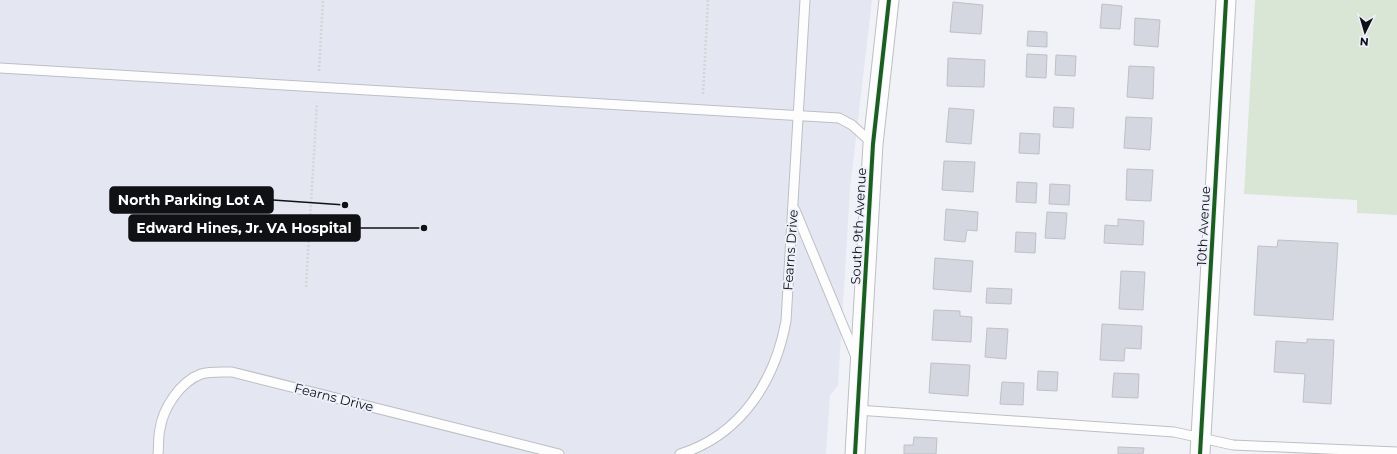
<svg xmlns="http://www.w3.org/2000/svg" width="1397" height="454" font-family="Montserrat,sans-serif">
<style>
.built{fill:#e4e6f2}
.green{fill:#d9e6d6}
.building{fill:#d4d6e0;stroke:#c0c0c5}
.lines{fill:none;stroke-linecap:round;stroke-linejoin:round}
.lane-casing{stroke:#bebfc3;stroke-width:11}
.street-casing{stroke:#bebfc3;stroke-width:21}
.path{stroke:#d5d5d7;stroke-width:2.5;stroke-dasharray:2 2;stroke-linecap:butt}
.lane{stroke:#fdfdfe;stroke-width:9}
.street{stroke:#fdfdfe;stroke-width:19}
.cycleway-casing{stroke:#eef0fb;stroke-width:6}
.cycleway{stroke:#1b5e20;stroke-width:4}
.labels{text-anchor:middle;stroke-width:4;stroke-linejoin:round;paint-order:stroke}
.street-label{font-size:13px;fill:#101114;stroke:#eef0fb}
.leader{fill:none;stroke:#101114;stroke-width:1.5}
.callout-dot{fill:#101114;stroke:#eef0fb;stroke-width:1.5}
.callout{fill:#101114;stroke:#101114;stroke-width:1.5}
.callout-label{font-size:14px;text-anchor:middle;font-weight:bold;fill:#fff}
</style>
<rect width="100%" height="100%" fill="#f1f2f8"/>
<path class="built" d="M0 0H872L850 189 838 386 830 395 826 454H0Z"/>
<path class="green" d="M1255 0H1397V215L1357 213V200L1244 194Z"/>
<g class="building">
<path d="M953 2 983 5 981 34 950 32Z"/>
<path d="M1102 4 1122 6 1120 29 1100 28Z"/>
<path d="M1135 18 1160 20 1158 47 1134 45Z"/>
<path d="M1028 31 1047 32V47L1027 46Z"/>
<path d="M1027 54 1047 55 1046 78 1026 77Z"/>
<path d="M1056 55 1076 56 1075 76 1055 75Z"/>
<path d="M948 58 985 60 984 87 947 86Z"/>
<path d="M1129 66 1154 67 1153 99 1127 97Z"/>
<path d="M1054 107 1074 108 1073 128 1053 127Z"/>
<path d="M949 108 974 110 971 144 946 142Z"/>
<path d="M1126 117 1152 118 1150 150 1124 148Z"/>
<path d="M1020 133 1040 134 1039 154 1019 153Z"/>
<path d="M944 161 975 162 973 192 942 190Z"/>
<path d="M1127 169 1153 170 1151 201 1126 200Z"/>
<path d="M1017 182 1037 183 1036 203 1016 202Z"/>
<path d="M1050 184 1070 185 1069 205 1049 204Z"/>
<path d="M946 209 978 212 977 231 967 230 965 242 944 240Z"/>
<path d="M1047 212 1067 213 1065 239 1045 238Z"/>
<path d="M1118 219 1144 221 1143 245 1104 243 1105 225 1118 226Z"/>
<path d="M1016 232 1036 233 1035 253 1015 252Z"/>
<path d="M1278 240 1338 243 1333 320 1254 315 1258 246 1277 247Z"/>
<path d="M935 258 973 261 971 292 933 289Z"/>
<path d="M1121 271 1145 272 1143 310 1119 309Z"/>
<path d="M987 288 1012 289 1011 304 986 303Z"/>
<path d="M934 310 960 311V316L972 317 971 342 932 340Z"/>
<path d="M1102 324 1142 326 1141 349 1125 348 1124 361 1100 360Z"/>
<path d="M987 328 1008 329 1006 359 985 357Z"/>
<path d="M1307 339 1334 340 1331 404 1303 402 1305 374 1274 372 1276 341 1307 343Z"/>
<path d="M931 363 970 365 968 396 929 393Z"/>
<path d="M1038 371 1058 372 1057 391 1037 390Z"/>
<path d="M1114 373 1139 374 1138 398 1112 397Z"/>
<path d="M1002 382 1024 383 1023 405 1000 404Z"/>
<path d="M914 437 937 438 936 454H904V445H913Z"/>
<path d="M1118 447 1144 448 1143 454H1118Z"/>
</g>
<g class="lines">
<g class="lane-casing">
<g id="lane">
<path d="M0 68 839 118 852 125 872 143"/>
<path d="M795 210 856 357"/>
<path d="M857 410 1174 432 1233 445 1397 452"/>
<path d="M158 454C159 446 158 437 160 429 163 408 180 382 201 374 211 371 222 372 232 372L559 454"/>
<path d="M680 454C741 435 775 381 786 321L805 0"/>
</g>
</g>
<g class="street-casing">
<g id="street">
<path d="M855 454 873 144 889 0"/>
<path d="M1200 454 1226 0"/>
</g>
</g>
<g class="path">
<path d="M319 71 323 0"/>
<path d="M703 94 708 0"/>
<path d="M306 287 317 103"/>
</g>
<use href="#lane" class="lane"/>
<use href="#street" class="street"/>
<g class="cycleway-casing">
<g id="cycleway">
<path d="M855 454 873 144 889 0"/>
<path d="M1200 454 1226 0"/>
</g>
</g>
<use href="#cycleway" class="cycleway"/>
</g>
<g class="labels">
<g class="street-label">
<text transform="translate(858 226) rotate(-87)" y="5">South 9th Avenue</text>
<text transform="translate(1203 226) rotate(-87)" y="5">10th Avenue</text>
<text transform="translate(790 250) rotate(-86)" y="5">Fearns Drive</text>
<text transform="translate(334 397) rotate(14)" y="5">Fearns Drive</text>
</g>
</g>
<path class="leader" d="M345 205L273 200M424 228L360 228"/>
<g class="callout-dot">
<circle cx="345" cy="205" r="4"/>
<circle cx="424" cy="228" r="4"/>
</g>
<g class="callout">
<rect x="110" y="187" width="163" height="26" rx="4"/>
<rect x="129" y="215" width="231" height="26" rx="4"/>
</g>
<g class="callout-label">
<text x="191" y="205">North Parking Lot A</text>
<text x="244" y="233">Edward Hines, Jr. VA Hospital</text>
</g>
<g transform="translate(1365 32) rotate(185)" stroke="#eef0fb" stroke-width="3" paint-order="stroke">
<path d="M0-3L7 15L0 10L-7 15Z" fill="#101114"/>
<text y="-6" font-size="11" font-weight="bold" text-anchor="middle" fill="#101114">N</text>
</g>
</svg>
